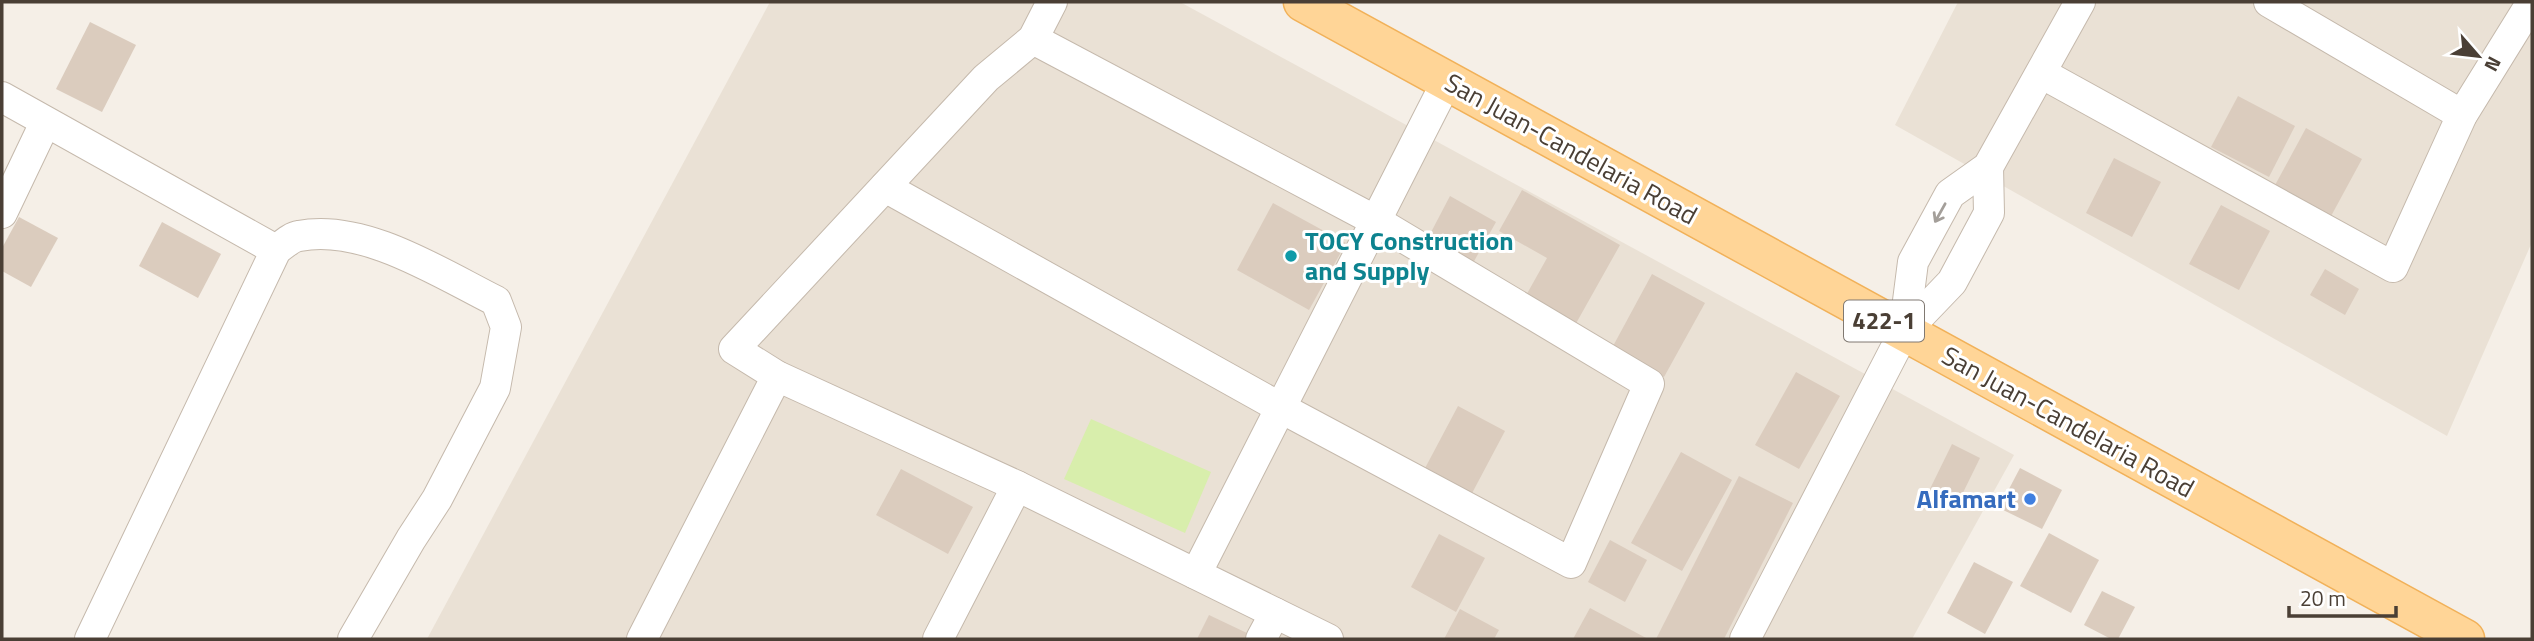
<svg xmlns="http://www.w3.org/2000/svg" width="2534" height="641" font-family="'Titillium Web',sans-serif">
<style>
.residential{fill:#eae1d5}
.green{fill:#d8eeac}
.building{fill:#dbccbe}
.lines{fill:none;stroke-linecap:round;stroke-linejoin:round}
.minor-casing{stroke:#c5b9ac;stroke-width:32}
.primary-casing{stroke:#f1b159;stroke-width:41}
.minor{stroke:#fff;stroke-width:30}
.primary{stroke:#ffd597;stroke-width:38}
.oneway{stroke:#a49f9a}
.culture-dot{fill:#0f9aa8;stroke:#fff;stroke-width:2.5}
.shop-dot{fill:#3f7fe0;stroke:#fff;stroke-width:2.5}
.labels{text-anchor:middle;stroke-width:6;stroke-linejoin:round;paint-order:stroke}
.shield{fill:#fff;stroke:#807972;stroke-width:2}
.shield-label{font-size:24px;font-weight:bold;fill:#4a3f35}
.street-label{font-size:26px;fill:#4a3f35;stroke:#fff}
.culture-label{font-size:26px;font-weight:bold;fill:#0d838f;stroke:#fff;text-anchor:start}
.shop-label{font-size:26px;font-weight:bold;fill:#366cbe;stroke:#fff;text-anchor:end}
</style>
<rect width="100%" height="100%" fill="#f5efe7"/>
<g class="residential">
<path d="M770 2H1180L2014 455 1912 639H427Z"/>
<path d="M1958 2H2532V242L2447 436 1895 125Z"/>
</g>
<path class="green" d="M1091 419 1211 472 1185 533 1064 479Z"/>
<g class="building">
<path d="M90 22 136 45 102 112 56 89Z"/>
<path d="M2238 96 2295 126 2269 177 2211 147Z"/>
<path d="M2306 128 2362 159 2330 218 2274 187Z"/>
<path d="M2114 158 2161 182 2132 237 2086 213Z"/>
<path d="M1522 190 1620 245 1574 327 1524 299 1547 258 1499 231Z"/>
<path d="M1450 196 1496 222 1473 263 1428 238Z"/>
<path d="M1273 203 1346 243 1309 310 1237 270Z"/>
<path d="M2221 205 2270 231 2239 290 2189 264Z"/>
<path d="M19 217 58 238 31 287 2 271V248Z"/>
<path d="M162 222 221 254 198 298 139 266Z"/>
<path d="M2325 269 2359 289 2345 315 2310 295Z"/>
<path d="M1652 274 1705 303 1664 377 1612 348Z"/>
<path d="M1796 372 1840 396 1799 469 1755 445Z"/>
<path d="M1458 406 1505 431 1470 497 1423 472Z"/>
<path d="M1952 444 1980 458 1954 511 1926 497Z"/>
<path d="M1681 452 1732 480 1682 571 1631 543Z"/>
<path d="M2020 468 2062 490 2042 529 1999 508Z"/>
<path d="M901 469 973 507 948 554 876 515Z"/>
<path d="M1739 476 1793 503 1724 639H1656Z"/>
<path d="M2049 533 2099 560 2071 613 2020 586Z"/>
<path d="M1439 534 1485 558 1456 612 1411 587Z"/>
<path d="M1610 540 1647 560 1625 602 1588 582Z"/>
<path d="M1974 562 2013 582 1985 634 1947 613Z"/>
<path d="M2102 591 2135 607 2118 639H2111L2084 625Z"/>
<path d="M1590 608 1648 639H1573Z"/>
<path d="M1460 609 1499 630 1494 639H1444Z"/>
<path d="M1209 615 1249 634 1246 639H1197Z"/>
</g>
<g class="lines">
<g class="minor-casing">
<g id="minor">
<path d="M1052 2 1033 39 986 78 734 349 777 376 1017 486 1328 639"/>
<path d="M2269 2 2462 115"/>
<path d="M2041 73 2393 267 2462 115 2532 2"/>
<path d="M2 97 276 250"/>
<path d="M885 187 1281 408 1571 563 1649 384 1376 221 1033 39"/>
<path d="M2 213 45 123"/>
<path d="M1904 332 1913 262 1950 194 1988 167 2080 2"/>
<path d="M1196 574 1447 81"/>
<path d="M90 639 276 250C283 245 291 237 299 236 363 223 440 273 496 301L506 327 495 388 437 499 411 539 353 639"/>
<path d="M642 639 777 376"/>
<path d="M938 639 1017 486"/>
<path d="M1261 639 1275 613"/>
<path d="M1745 639 1904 332 1952 282 1989 213 1988 167"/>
</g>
</g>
<g class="primary-casing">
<path id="primary" d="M1303 2 2465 639"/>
</g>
<use href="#minor" class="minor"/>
<use href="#primary" class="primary"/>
</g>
<defs><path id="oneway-shaft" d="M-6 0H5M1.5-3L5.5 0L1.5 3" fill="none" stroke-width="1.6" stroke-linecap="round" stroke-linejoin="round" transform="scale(1.75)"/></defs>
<use class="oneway" href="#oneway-shaft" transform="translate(1940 213) rotate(119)"/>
<circle class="culture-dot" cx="1291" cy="256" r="7"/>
<circle class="shop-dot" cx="2030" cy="499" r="7"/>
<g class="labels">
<rect class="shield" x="1844" y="300.5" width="80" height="41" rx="5"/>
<g class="shield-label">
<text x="1884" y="329">422-1</text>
</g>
<g class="street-label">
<text transform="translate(1571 149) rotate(29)" y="9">San Juan-Candelaria Road</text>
<text transform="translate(2068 422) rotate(29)" y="9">San Juan-Candelaria Road</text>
</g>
<g class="culture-label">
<text x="1305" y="250">TOCY Construction<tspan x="1305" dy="30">and Supply</tspan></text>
</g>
<g class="shop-label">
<text x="2016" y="508">Alfamart</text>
</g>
</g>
<rect width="2534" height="641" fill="none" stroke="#4a3f35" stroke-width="7"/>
<g transform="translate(2478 56) rotate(118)" stroke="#ffffff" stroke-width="5" paint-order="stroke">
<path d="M0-5L12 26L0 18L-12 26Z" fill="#4a3f35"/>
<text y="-10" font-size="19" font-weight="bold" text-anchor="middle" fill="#4a3f35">N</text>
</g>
<path d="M2289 606v10h107v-10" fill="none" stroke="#4a3f35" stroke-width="3.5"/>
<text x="2300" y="606" font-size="21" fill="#4a3f35" stroke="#ffffff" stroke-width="5" paint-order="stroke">20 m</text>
</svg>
